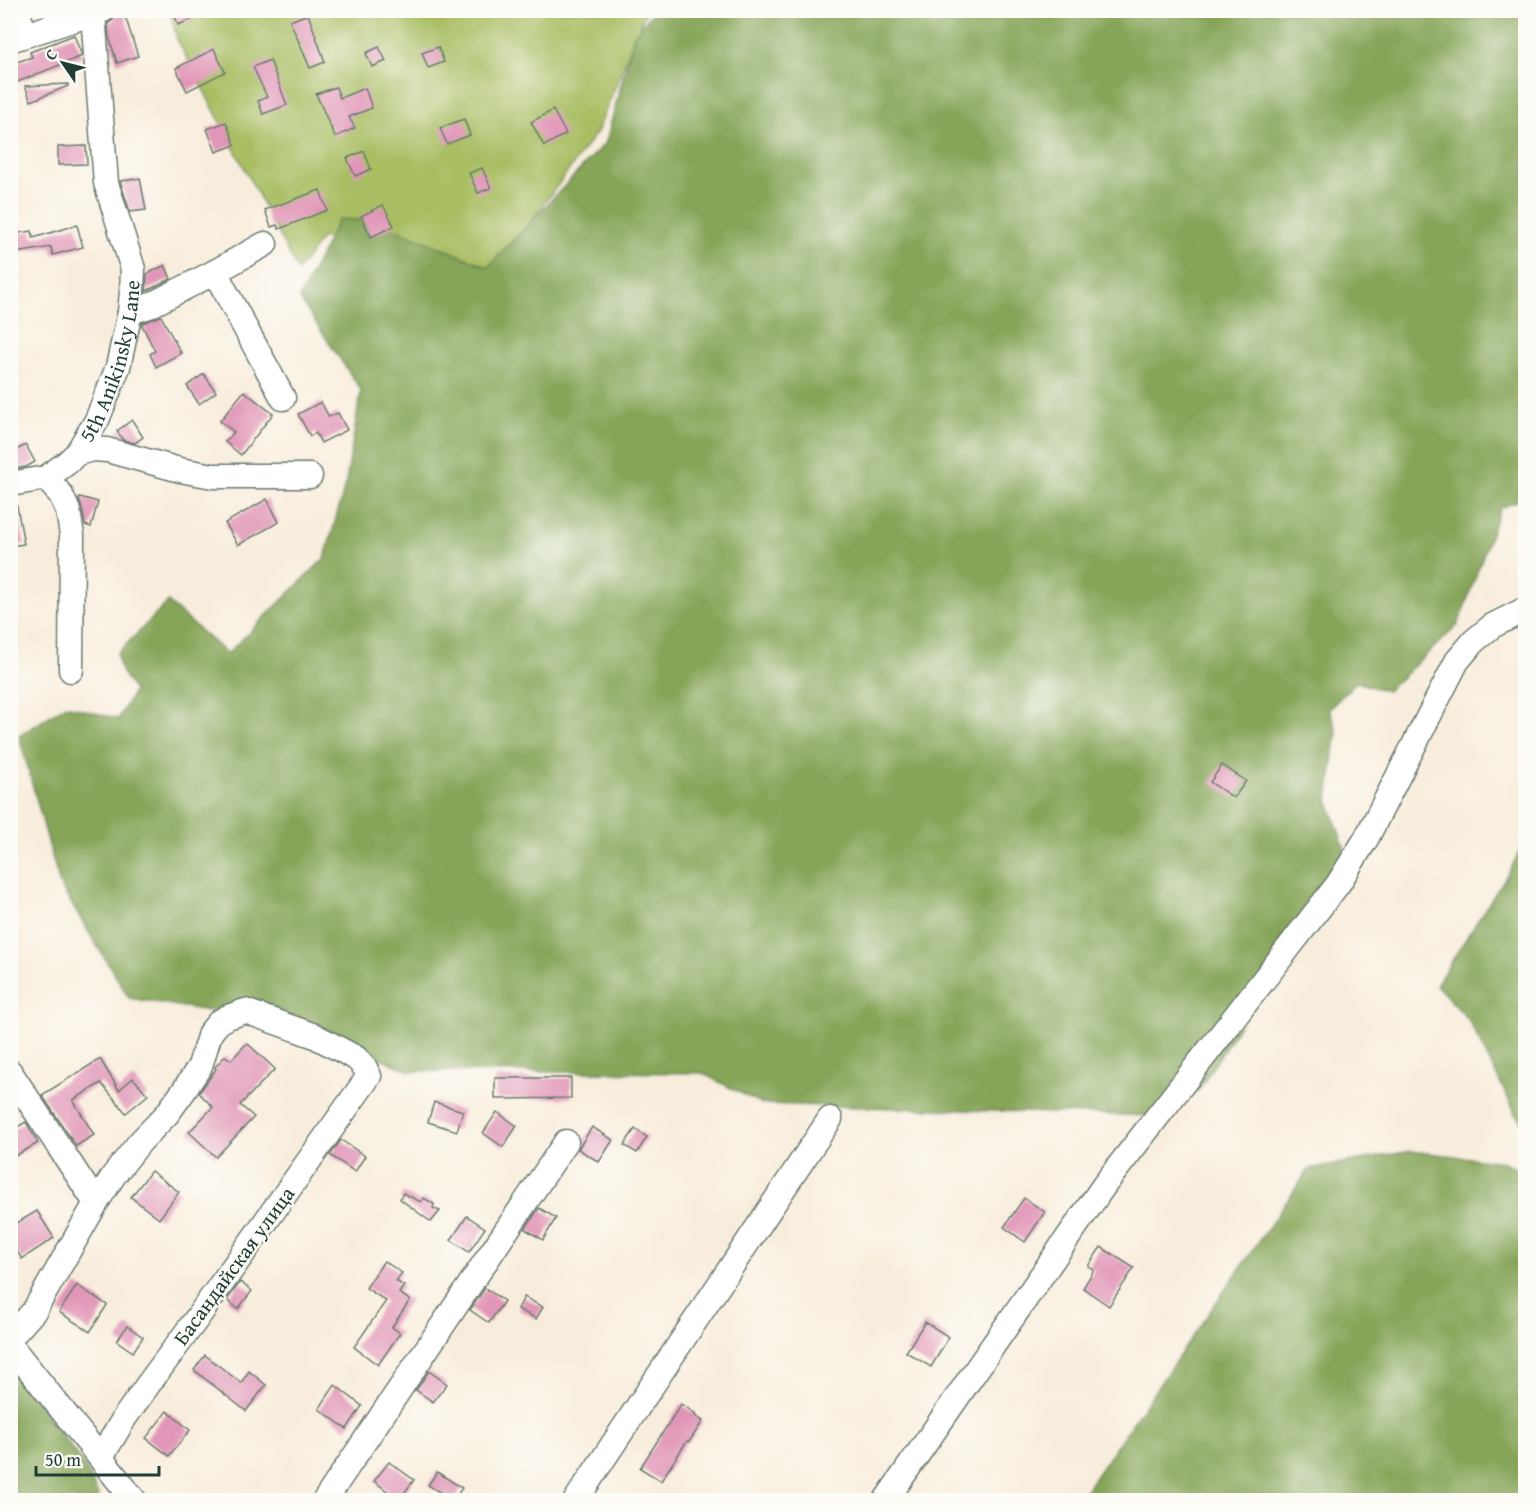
<svg xmlns="http://www.w3.org/2000/svg" width="1536" height="1511" font-family="'Gentium Book Plus',serif">
<style>
.green{fill:#a9be63;stroke:#647e4c;stroke-width:1.5}
.forest{fill:#86a559;stroke:#527146;stroke-width:1.5}
.building{fill:#e196b7}
.lines{fill:none;stroke-linecap:round;stroke-linejoin:round}
.minor-casing{stroke:#6b7b6f;stroke-width:27}
.minor{stroke:#fff;stroke-width:24}
.labels{text-anchor:middle;stroke-width:4.5;stroke-linejoin:round;paint-order:stroke}
.street-label{font-size:21px;fill:#1f3d34;stroke:#fdfcf7}
</style>
<rect width="100%" height="100%" fill="#fdfcf7"/>
<filter id="ink" filterUnits="userSpaceOnUse"><feTurbulence type="fractalNoise" baseFrequency=".0167" numOctaves="2"/><feDisplacementMap in="SourceGraphic" scale="12" xChannelSelector="R" yChannelSelector="G"/><feConvolveMatrix kernelMatrix="1 2 1 2 8 2 1 2 1" color-interpolation-filters="sRGB"/></filter>
<filter id="wash" filterUnits="userSpaceOnUse"><feTurbulence type="fractalNoise" baseFrequency=".008" numOctaves="4" result="noise"/><feDisplacementMap in="SourceGraphic" scale="24" xChannelSelector="R" yChannelSelector="G"/><feGaussianBlur stdDeviation="1.35" result="paint"/><feColorMatrix in="noise" values="0 0 0 0 0 0 0 0 0 0 0 0 0 0 0 0 0 1.4 0 .05"/><feComposite in="paint" operator="in"/></filter>
<g filter="url(#wash)">
<rect width="100%" height="100%" fill="#f8eddc"/>
<path class="green" d="M170 11H646L597 132 484 285 322 237 298 271 177 39Z"/>
<g class="forest">
<path d="M654 11H1525V498L1500 508 1458 625 1387 691 1356 682 1329 709 1337 731 1328 800 1350 864 1299 929 1198 1091 1158 1116 762 1104 702 1073 410 1071 309 1027 129 998 60 885 19 736 66 705 118 719 134 691 121 671 117 654 168 602 227 654 325 558 346 482 361 390 299 298 339 219 375 221 488 267 606 142 634 35Z"/>
<path d="M1525 841 1526 1126H1525L1518 1118 1468 1019 1436 985 1509 872Z"/>
<path d="M1411 1151 1504 1162 1525 1174V1500H1079L1309 1169Z"/>
<path d="M11 1366 86 1468 100 1500H11Z"/>
</g>
<g id="blocks">
<g class="building">
<path d="M173 10H213V11L178 25Z"/>
<path d="M124 13 138 56 117 63 109 37 108 23 113 20 115 16Z"/>
<path d="M308 14 325 62 310 68 290 21Z"/>
<path d="M74 35 82 56 10 85V64L32 57 30 52Z"/>
<path d="M379 47 386 61 372 67 366 53Z"/>
<path d="M438 47 444 62 428 68 422 53Z"/>
<path d="M214 49 225 72 187 91 176 68Z"/>
<path d="M270 60 287 105 263 114 258 101 267 97 253 67Z"/>
<path d="M68 84V86L31 101 25 86Z"/>
<path d="M336 87 340 98 365 88 372 108 349 117 355 128 335 137 316 94Z"/>
<path d="M553 110 566 134 544 146 531 122Z"/>
<path d="M464 119 470 135 447 144 440 128Z"/>
<path d="M226 122 235 145 216 152 207 129Z"/>
<path d="M86 146 87 164 58 165V147Z"/>
<path d="M364 151 371 169 355 176 347 158Z"/>
<path d="M482 168 491 188 478 193 469 173Z"/>
<path d="M140 178 146 210 130 212 120 181Z"/>
<path d="M320 190 327 210 279 229 277 225 271 227 265 210Z"/>
<path d="M383 205 394 226 371 237 361 216Z"/>
<path d="M77 225 83 247 53 255 51 247 10 254V245L14 244 13 234 32 231 33 238Z"/>
<path d="M165 265 171 279 146 291 147 274Z"/>
<path d="M161 316 181 353 156 367 150 354 155 351 142 325V323Z"/>
<path d="M204 374 216 392 199 404 187 386Z"/>
<path d="M244 391 273 414 241 455 225 442 234 432 220 421Z"/>
<path d="M321 402 329 417 338 413 347 430 321 443 316 433 310 436 298 414Z"/>
<path d="M132 420 143 437 135 443 123 440 117 431Z"/>
<path d="M26 445 35 462 26 467 10 469V453Z"/>
<path d="M80 497 98 502 91 527 85 525 82 508 79 500Z"/>
<path d="M267 499 279 522 238 545 225 523Z"/>
<path d="M10 506H17L24 544 10 546Z"/>
<path d="M1222 765 1246 781 1234 798 1210 782Z"/>
<path d="M247 1043 275 1069 240 1105 254 1117 216 1157 189 1132 213 1107 199 1093 216 1069 215 1067 225 1056 231 1060Z"/>
<path d="M100 1059 119 1090 133 1078 148 1095 126 1113 101 1083 73 1100 94 1135 76 1146 42 1095Z"/>
<path d="M495 1078H571V1098L495 1099Z"/>
<path d="M434 1102 463 1111 457 1131 428 1122Z"/>
<path d="M497 1112 517 1126 503 1147 483 1133Z"/>
<path d="M26 1122 38 1143 10 1159V1131Z"/>
<path d="M592 1127 613 1140 599 1162 578 1149Z"/>
<path d="M635 1129 647 1137 637 1153 624 1145Z"/>
<path d="M341 1140 365 1156 355 1172 330 1155Z"/>
<path d="M151 1171 179 1192 159 1219 131 1197Z"/>
<path d="M403 1193 421 1202 424 1198 434 1204 433 1208 440 1211 431 1222 400 1199Z"/>
<path d="M1024 1198 1045 1212 1025 1242 1004 1227Z"/>
<path d="M539 1208 556 1218 543 1240 525 1229Z"/>
<path d="M37 1211 54 1238 22 1259 10 1241V1227Z"/>
<path d="M467 1216 485 1228 469 1252 451 1240Z"/>
<path d="M1101 1247 1134 1268 1109 1306 1083 1288 1094 1270 1088 1266Z"/>
<path d="M384 1261 402 1273 396 1281 404 1286 399 1293 410 1300 392 1327 400 1333 378 1365 354 1347 386 1301 366 1288Z"/>
<path d="M240 1282 252 1291 238 1309 227 1300Z"/>
<path d="M77 1285 107 1305 90 1332 59 1312Z"/>
<path d="M485 1288 504 1301 489 1323 470 1310Z"/>
<path d="M524 1297 543 1307 536 1319 518 1309Z"/>
<path d="M925 1322 949 1337 931 1367 906 1352Z"/>
<path d="M127 1326 143 1337 133 1352 117 1341Z"/>
<path d="M205 1355 241 1383 249 1371 266 1385 246 1411 194 1370Z"/>
<path d="M429 1371 447 1384 433 1402 416 1390Z"/>
<path d="M335 1385 362 1406 347 1429 319 1409Z"/>
<path d="M681 1404 696 1414 695 1416 703 1421 689 1442 687 1441 661 1481 640 1468Z"/>
<path d="M167 1411 190 1430 169 1456 146 1438Z"/>
<path d="M389 1462 414 1480 399 1500 374 1481Z"/>
<path d="M437 1472 462 1488 454 1500H452L428 1485Z"/>
</g>
</g>
</g>
<g filter="url(#ink)">
<use href="#blocks" fill-opacity="0" stroke="#6b7b6f" stroke-width="1.5"/>
<g class="lines">
<g class="minor-casing">
<g id="minor">
<path d="M17 10 25 35"/>
<path d="M10 40 103 10"/>
<path d="M215 272 283 398"/>
<path d="M130 312 149 306 215 272 265 244"/>
<path d="M77 453 93 449 107 450 180 470 213 476H310"/>
<path d="M46 478 61 495 68 511 72 535 71 670"/>
<path id="s1" d="M10 484 46 478 68 462 77 453 97 420 118 367 130 312 132 292 133 269 106 183 93 14"/>
<path d="M10 1072 96 1203"/>
<path d="M10 1338 34 1311 96 1203 114 1175 140 1142 167 1114 183 1092 200 1066 210 1033 219 1022 228 1017 245 1011 315 1036 356 1058 364 1066 369 1076 195 1321 147 1386 125 1417 101 1457"/>
<path d="M10 1345 134 1500"/>
<path d="M325 1500 566 1142"/>
<path d="M576 1500 687 1333 830 1119"/>
<path d="M886 1500 1105 1184 1338 884 1366 839 1457 661 1474 641 1492 626 1526 609"/>
</g>
</g>
<use href="#minor" class="minor"/>
</g>
</g>
<g class="labels">
<g class="street-label">
<text dy="7" stroke="none"><textPath href="#s1" startOffset="176">5th Anikinsky Lane</textPath></text>
<text transform="translate(234 1266) rotate(-54)" y="7">Басандайская улица</text>
</g>
</g>
<rect width="1536" height="1511" fill="none" stroke="#fdfcf7" stroke-width="36"/>
<g transform="translate(63 63) rotate(305)" stroke="#fdfcf7" stroke-width="4.5" paint-order="stroke">
<path d="M0-4.5L10 22L0 15L-10 22Z" fill="#1f3d34"/>
<text y="-9" font-size="16" font-weight="bold" text-anchor="middle" fill="#1f3d34">С</text>
</g>
<path d="M36 1466v9h123v-9" fill="none" stroke="#1f3d34" stroke-width="3"/>
<text x="45" y="1466" font-size="18" fill="#1f3d34" stroke="#fdfcf7" stroke-width="4.5" paint-order="stroke">50 m</text>
</svg>
